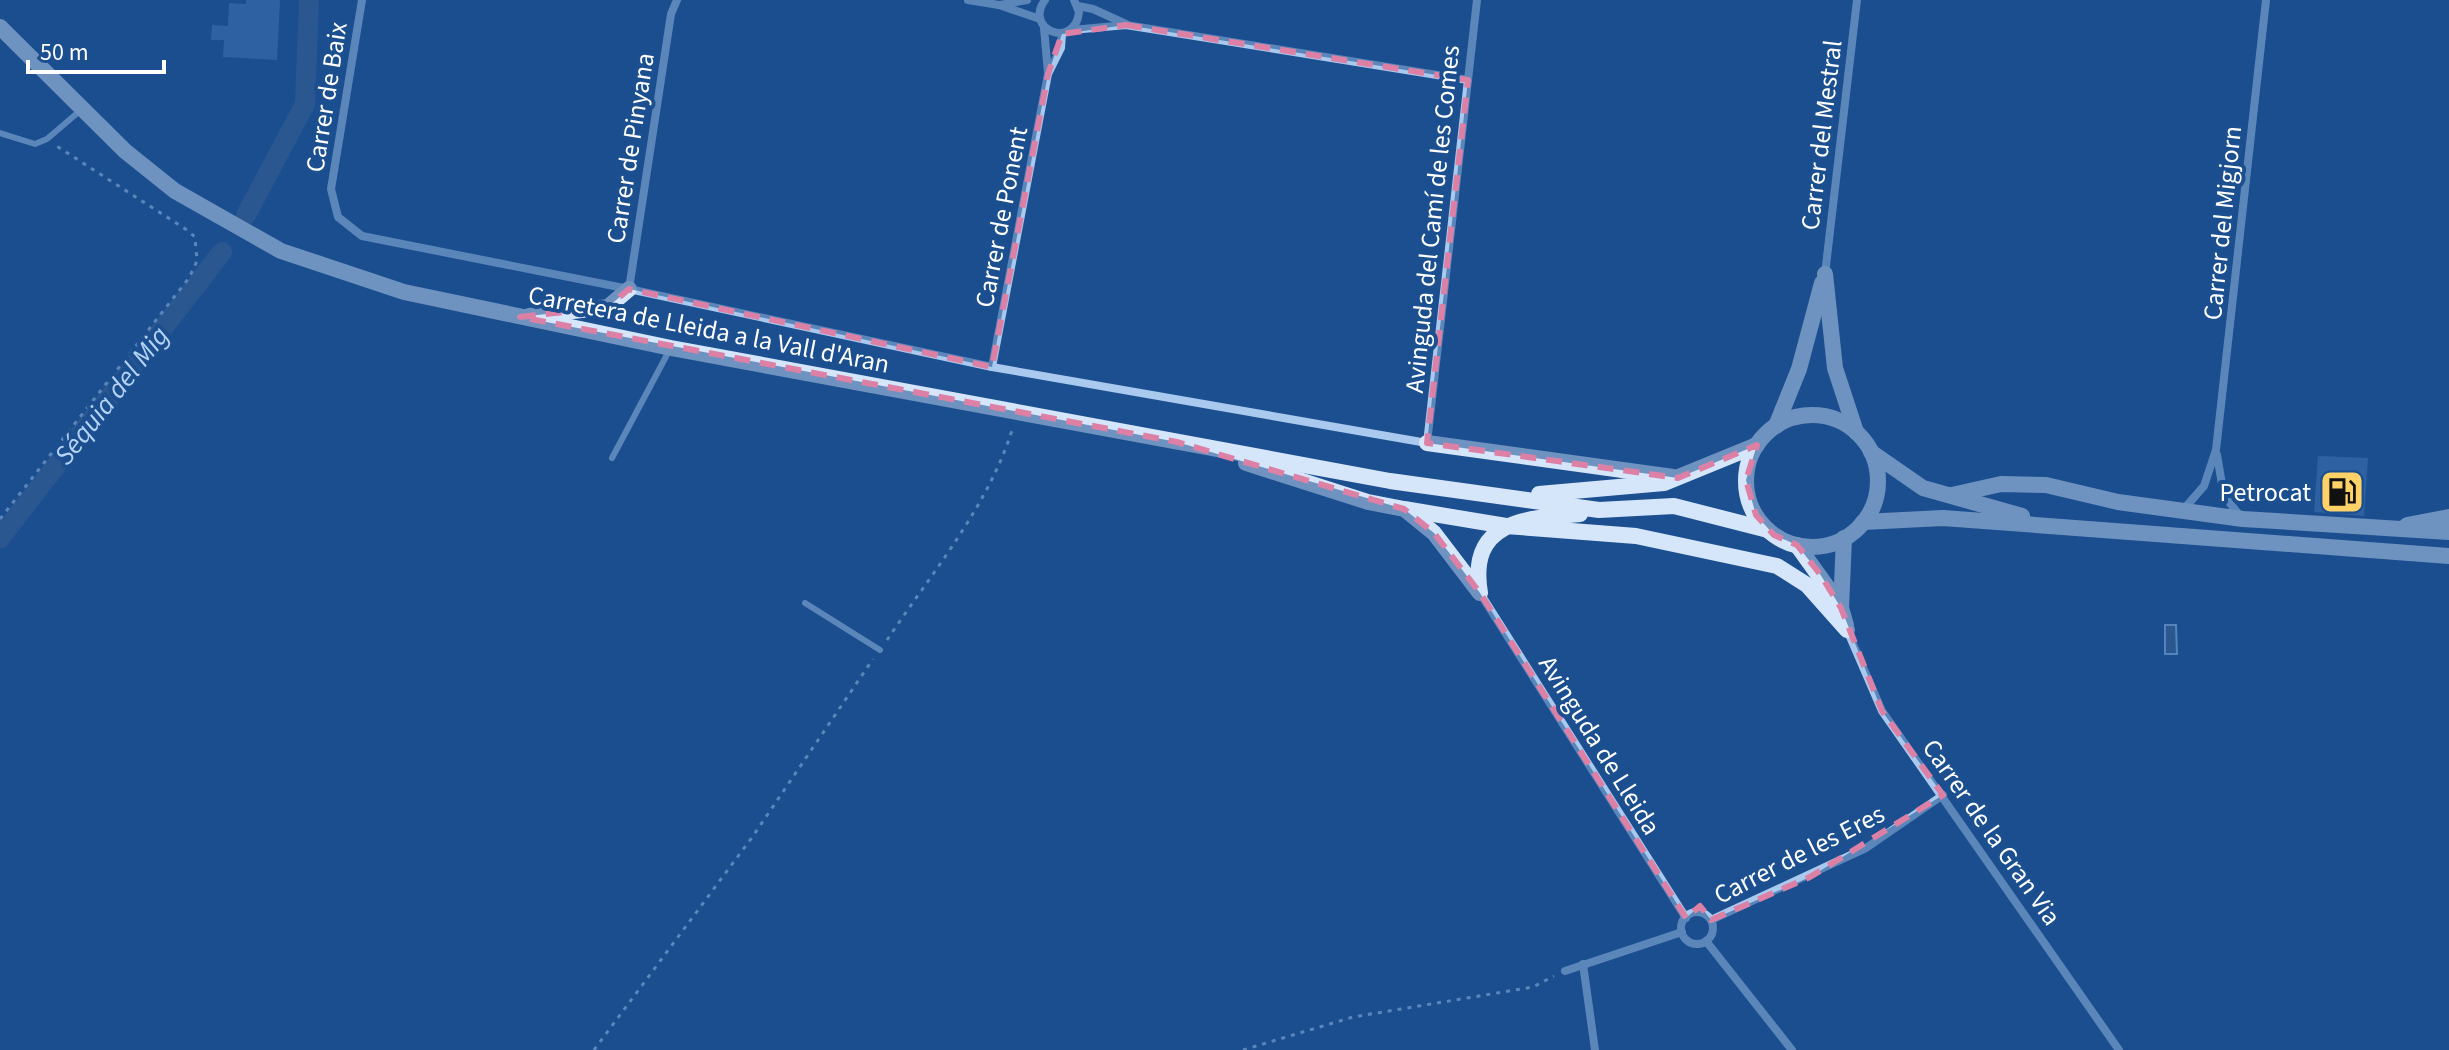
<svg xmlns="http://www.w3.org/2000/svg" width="2449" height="1050" font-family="'Source Sans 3',sans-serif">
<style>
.water{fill:#3c6290;stroke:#9cc4f0;stroke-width:2}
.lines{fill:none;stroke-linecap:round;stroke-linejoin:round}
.canal{stroke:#3c6290;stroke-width:20}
.building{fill:#4478b7}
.path{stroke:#a9c9ee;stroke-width:3;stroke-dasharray:4 6;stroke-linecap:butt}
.lane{stroke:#a9c9ee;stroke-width:6}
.street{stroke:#a9c9ee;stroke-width:8}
.secondary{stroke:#d6e6fa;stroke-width:16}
.marked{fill:none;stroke:#dd80a5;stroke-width:6;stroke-dasharray:16 10;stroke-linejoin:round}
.labels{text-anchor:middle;stroke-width:8;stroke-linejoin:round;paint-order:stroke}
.street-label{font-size:26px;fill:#fff;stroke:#1b4f8f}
.poi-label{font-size:26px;fill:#fff;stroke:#1b4f8f;text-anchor:end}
.water-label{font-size:28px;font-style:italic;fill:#b5d3f5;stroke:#1b4f8f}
</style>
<rect width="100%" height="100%" fill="#1b4f8f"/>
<path class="water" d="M2165 625H2176L2177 654H2165Z"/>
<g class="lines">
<g class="canal">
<path d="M246 215 305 104 309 0"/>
<path d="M0 538 222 252"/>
</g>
</g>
<g class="building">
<path d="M246 0H280L277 60 223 57 224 40H211L212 25 228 26 229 3 246 4Z"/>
<path d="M2318 456 2368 458 2364 516 2314 512Z"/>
</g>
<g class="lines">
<g class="path">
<path d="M0 519 189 278 197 261 195 237 187 230 55 145"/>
<path d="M887 640C931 574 990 504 1013 427"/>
<path d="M594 1050 753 836 873 659"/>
<path d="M1243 1050 1353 1017 1533 987 1554 976"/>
</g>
<g class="lane">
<path d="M0 133 35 144 47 139 82 109"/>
<path d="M612 458 669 351"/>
<path d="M805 603 880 650"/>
</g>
<g class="street">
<path d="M362 0 331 189 338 217 362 236 629 289 992 367 1427 443 1477 0"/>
<path d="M968 0 999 5 1040 19"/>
<path d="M1045 0C1023 30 1075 50 1079 12L1074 0"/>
<path d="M1000 5 1027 0"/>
<path d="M1078 6 1093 9 1126 24"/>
<path d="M1044 28 1048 73"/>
<path d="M1072 30 1126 25 1468 80"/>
<path d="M1825 274 1857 0"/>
<path d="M629 289 671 14 677 0"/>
<path d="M992 367 1048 74 1061 48 1062 34"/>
<path d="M2217 455 2224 496 2242 518"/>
<path d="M2183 510 2204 486 2216 450 2266 0"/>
<path d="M1480 593 1686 918"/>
<path d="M1847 630 1882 711 2119 1050"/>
<circle cx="1697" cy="928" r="16"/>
<path d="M1711 920 1866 848 1943 795"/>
<path d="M1706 941 1792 1050"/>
<path d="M1583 964 1595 1050"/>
<path d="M1565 971 1682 932"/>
</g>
<g class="secondary">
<path d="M0 27 125 151 175 191 281 251 404 292 671 348 1390 481 1599 510 1674 506 1768 530"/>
<path d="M1825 274 1835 368 1856 432"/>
<path d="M529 316 608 307 629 289"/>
<circle cx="1812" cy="481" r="66"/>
<path d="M1776 426 1799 369 1822 283"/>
<path d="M1427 443 1673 477"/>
<path d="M1871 452 1923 488 2022 516"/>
<path d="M1246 463 1368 502 1404 509 1506 526 1636 536 1777 566 1807 585 1847 630"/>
<path d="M1539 494 1664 483 1757 445"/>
<path d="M1952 495 2001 484 2046 485 2118 502 2243 519 2449 532"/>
<path d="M1407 511 1434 533 1479 592"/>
<path d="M1863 522 1943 518 2449 556"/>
<path d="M2407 525 2449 517"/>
<path d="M1844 538 1841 608 1846 625"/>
<path d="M1797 545 1840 605"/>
<path d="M1480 593C1468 521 1524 518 1580 514"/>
</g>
</g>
<path d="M0 0H2449V1050H0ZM1126 25 1468 80 1427 443 1678 478 1757 445 1746 480 1756 515 1774 535 1797 545 1820 574 1841 608 1882 711 1943 795 1810 877 1711 920 1700 906 1686 918 1480 593 1434 533 1404 509 1177 442 520 317 608 307 629 289 992 367 1048 74 1062 34Z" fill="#1b4f8f" fill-opacity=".55" fill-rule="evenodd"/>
<path class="marked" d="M1126 25 1468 80 1427 443 1678 478 1757 445 1746 480 1756 515 1774 535 1797 545 1820 574 1841 608 1882 711 1943 795 1810 877 1711 920 1700 906 1686 918 1480 593 1434 533 1404 509 1177 442 520 317 608 307 629 289 992 367 1048 74 1062 34Z"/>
<defs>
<g id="fuel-square" transform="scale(2.3)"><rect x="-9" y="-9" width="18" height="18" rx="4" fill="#ffd166" stroke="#1b4f8f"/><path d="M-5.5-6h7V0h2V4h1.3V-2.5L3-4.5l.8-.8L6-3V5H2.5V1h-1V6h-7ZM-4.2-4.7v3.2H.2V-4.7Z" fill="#111"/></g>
</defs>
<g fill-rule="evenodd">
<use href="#fuel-square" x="2342" y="492"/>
</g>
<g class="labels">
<g class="street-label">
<text transform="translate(326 97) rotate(-81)" y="9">Carrer de Baix</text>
<text transform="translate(1821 135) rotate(-83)" y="9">Carrer del Mestral</text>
<text transform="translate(630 148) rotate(-81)" y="9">Carrer de Pinyana</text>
<text transform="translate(1001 217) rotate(-79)" y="9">Carrer de Ponent</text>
<text transform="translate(1432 219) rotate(-84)" y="9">Avinguda del Camí de les Comes</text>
<text transform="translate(2222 223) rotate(-84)" y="9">Carrer del Migjorn</text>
<text transform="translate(709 329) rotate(11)" y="9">Carretera de Lleida a la Vall d'Aran</text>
<text transform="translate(1600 745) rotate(58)" y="9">Avinguda de Lleida</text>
<text transform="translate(1992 832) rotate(55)" y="9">Carrer de la Gran Via</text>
<text transform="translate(1799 854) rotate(-27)" y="9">Carrer de les Eres</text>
</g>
<g class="poi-label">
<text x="2311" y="501">Petrocat</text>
</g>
<g class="water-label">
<text transform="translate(111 395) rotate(-52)" y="10">Séquia del Mig</text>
</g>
</g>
<path d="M28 60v12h136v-12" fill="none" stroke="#ffffff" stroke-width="4"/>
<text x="40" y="60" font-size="24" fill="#ffffff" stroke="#1b4f8f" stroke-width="6" paint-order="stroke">50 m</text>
</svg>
